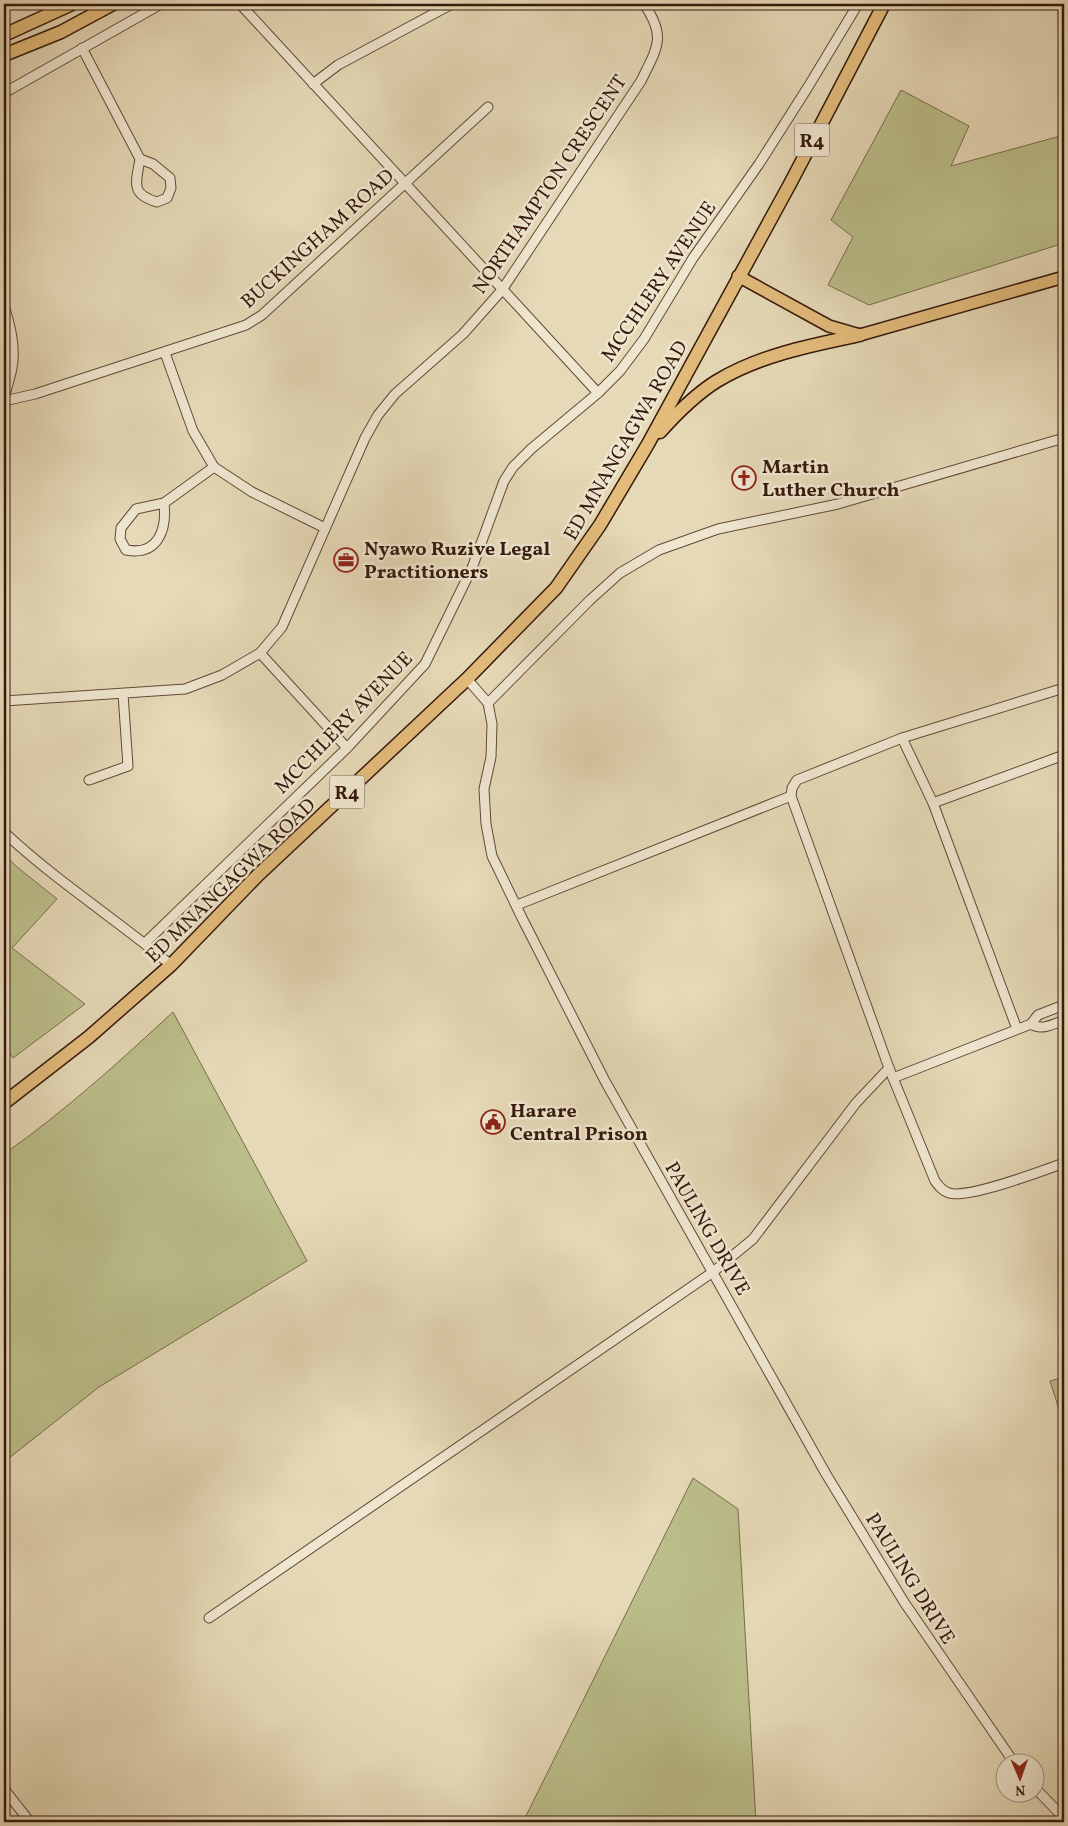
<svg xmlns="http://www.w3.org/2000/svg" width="1068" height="1826" font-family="Vollkorn,serif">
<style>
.green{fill:#bbbe8a;stroke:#786c4b}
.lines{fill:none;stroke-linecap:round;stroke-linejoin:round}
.minor-casing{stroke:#614937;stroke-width:11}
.major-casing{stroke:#35190c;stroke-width:14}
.highway-casing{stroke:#35190c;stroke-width:15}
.minor{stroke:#efe6d0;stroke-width:9}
.major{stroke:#e3bc7c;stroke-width:11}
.highway{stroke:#e3bc7c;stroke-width:12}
.labels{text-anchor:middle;stroke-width:5;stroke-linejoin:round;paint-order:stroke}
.shield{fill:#efe6d0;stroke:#6d5647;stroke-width:1}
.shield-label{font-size:19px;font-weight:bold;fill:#35190c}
.street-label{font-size:20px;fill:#35190c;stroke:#efe6d0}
.poi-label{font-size:20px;font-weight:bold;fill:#35190c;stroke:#efe6d0;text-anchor:start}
</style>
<rect width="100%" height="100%" fill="#e6d9b7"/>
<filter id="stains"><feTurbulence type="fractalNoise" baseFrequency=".004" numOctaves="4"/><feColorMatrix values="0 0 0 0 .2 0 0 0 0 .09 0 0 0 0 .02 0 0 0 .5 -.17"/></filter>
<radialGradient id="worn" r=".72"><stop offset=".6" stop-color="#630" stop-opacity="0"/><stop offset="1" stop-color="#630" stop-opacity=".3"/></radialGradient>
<g class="green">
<path d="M901 90 969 126 951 166 1064 135V243L869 305 828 285 853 237 831 220Z"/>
<path d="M4 854 17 867 57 899 12 948 85 1004 13 1058 4 1045Z"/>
<path d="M173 1012 307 1261 99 1387 4 1462V1154C64 1112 119 1062 173 1012Z"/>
<path d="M1064 1377V1425L1050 1381Z"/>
<path d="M693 1478 738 1509 756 1822H523Z"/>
</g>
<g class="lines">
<g class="minor-casing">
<g id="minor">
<path d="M240 4 598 393"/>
<path d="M82 48 140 159 153 164 170 178 171 188 167 198 157 202C130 194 136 183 140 159"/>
<path d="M313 84 338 65 452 4"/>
<path d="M4 93 161 4"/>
<path d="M4 305C10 325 16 347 12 368 10 378 7 388 4 398"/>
<path d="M165 353 193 431 214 467 252 492 325 528"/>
<path d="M4 401 35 394 246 325 262 315 488 107"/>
<path d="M164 503C167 530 158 556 126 550L120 539 121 528 136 509 164 503 214 467"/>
<path d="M260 653 347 748"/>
<path d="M467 679 488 703 492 724 491 757 484 789 486 824 492 856 522 918 605 1081 826 1474 904 1602 1015 1764"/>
<path d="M4 701 185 689 222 675 260 653 282 627 365 438 378 415 395 394 463 334 502 290 641 81C657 48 667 37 644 4"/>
<path d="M488 703 590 600 620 573 659 550 718 529 838 504 1064 438"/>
<path d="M902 738 933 803 1017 1029"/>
<path d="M89 780 128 766 123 694"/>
<path d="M791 796 889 1068 935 1181C939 1186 942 1191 949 1193 968 1199 1042 1171 1064 1163"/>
<path d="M933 803 1064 755"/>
<path d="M4 832C56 881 116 919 171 965"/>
<path d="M517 905 791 796 792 788 797 780 902 738 1064 688"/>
<path d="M145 943 347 748 425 664 472 568 504 481 513 467 531 449 598 393 620 371 644 339 693 258 759 164 808 87 858 4"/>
<path d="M1031 1024C1041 1031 1054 1024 1064 1020"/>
<path d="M893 1078 1031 1024 1038 1015 1064 1005"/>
<path d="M209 1618 713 1272 753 1239 856 1103 889 1068"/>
<path d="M4 1789 30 1822"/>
<path d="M1036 1789 1064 1818"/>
</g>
</g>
<g class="major-casing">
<path id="major" d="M738 276 829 326 860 335 1064 277"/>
</g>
<g class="highway-casing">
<g id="highway">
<path d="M4 35 72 4"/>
<path d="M4 55 61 32 113 4"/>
<path d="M660 432C677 413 696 394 717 381 760 355 812 345 860 335"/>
<path d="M4 1103 89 1037 171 965 258 875 467 679 556 588 600 525 648 444 791 182 884 4"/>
</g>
</g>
<use href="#minor" class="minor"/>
<use href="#major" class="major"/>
<use href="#highway" class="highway"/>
</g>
<defs>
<g id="church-ring" transform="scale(1.25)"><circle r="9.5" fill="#efe6d0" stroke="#8f2418" stroke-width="1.5"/><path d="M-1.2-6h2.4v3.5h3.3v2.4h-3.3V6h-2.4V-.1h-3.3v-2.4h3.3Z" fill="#8f2418"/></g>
<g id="office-ring" transform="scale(1.25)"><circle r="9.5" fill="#efe6d0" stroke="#8f2418" stroke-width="1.5"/><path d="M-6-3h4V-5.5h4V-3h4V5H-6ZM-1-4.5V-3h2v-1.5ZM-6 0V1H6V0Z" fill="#8f2418"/></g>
<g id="civic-ring" transform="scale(1.25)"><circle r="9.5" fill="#efe6d0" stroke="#8f2418" stroke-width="1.5"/><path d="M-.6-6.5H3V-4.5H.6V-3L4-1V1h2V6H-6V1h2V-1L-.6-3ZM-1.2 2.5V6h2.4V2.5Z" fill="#8f2418"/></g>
</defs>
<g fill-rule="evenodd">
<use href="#church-ring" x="744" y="478"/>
<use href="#office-ring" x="346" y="560"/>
<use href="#civic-ring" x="493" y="1122"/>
</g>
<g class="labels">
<g class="shield">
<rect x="794.5" y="123.5" width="35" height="33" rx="4"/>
<rect x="329.5" y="775.5" width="35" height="33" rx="4"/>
</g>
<g class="shield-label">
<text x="812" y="147">R4</text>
<text x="347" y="799">R4</text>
</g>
<g class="street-label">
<text transform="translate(549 184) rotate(-56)" y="7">NORTHAMPTON CRESCENT</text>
<text transform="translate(317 238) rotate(-42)" y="7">BUCKINGHAM ROAD</text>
<text transform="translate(658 281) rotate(-56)" y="7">MCCHLERY AVENUE</text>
<text transform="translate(625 440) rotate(-60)" y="7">ED MNANGAGWA ROAD</text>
<text transform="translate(343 722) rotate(-46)" y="7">MCCHLERY AVENUE</text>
<text transform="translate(230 880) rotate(-44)" y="7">ED MNANGAGWA ROAD</text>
<text transform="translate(708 1228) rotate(60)" y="7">PAULING DRIVE</text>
<text transform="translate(911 1578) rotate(58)" y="7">PAULING DRIVE</text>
</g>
<g class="poi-label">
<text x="762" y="473">Martin<tspan x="762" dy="23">Luther Church</tspan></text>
<text x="364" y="555">Nyawo Ruzive Legal<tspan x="364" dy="23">Practitioners</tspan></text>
<text x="510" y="1117">Harare<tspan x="510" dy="23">Central Prison</tspan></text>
</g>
</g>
<rect width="1068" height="1826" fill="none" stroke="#e6d9b7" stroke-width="20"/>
<rect x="5" y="5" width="1058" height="1816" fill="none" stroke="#35190c" stroke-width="2.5"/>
<rect x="10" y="10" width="1048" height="1806" fill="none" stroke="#35190c"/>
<g transform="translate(1020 1778) rotate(178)"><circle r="24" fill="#efe6d0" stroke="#a59482"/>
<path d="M0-4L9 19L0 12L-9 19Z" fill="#8f2418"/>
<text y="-8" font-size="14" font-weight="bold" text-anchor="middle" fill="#35190c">N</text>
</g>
<rect width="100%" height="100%" filter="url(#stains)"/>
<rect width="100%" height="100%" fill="url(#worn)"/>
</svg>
